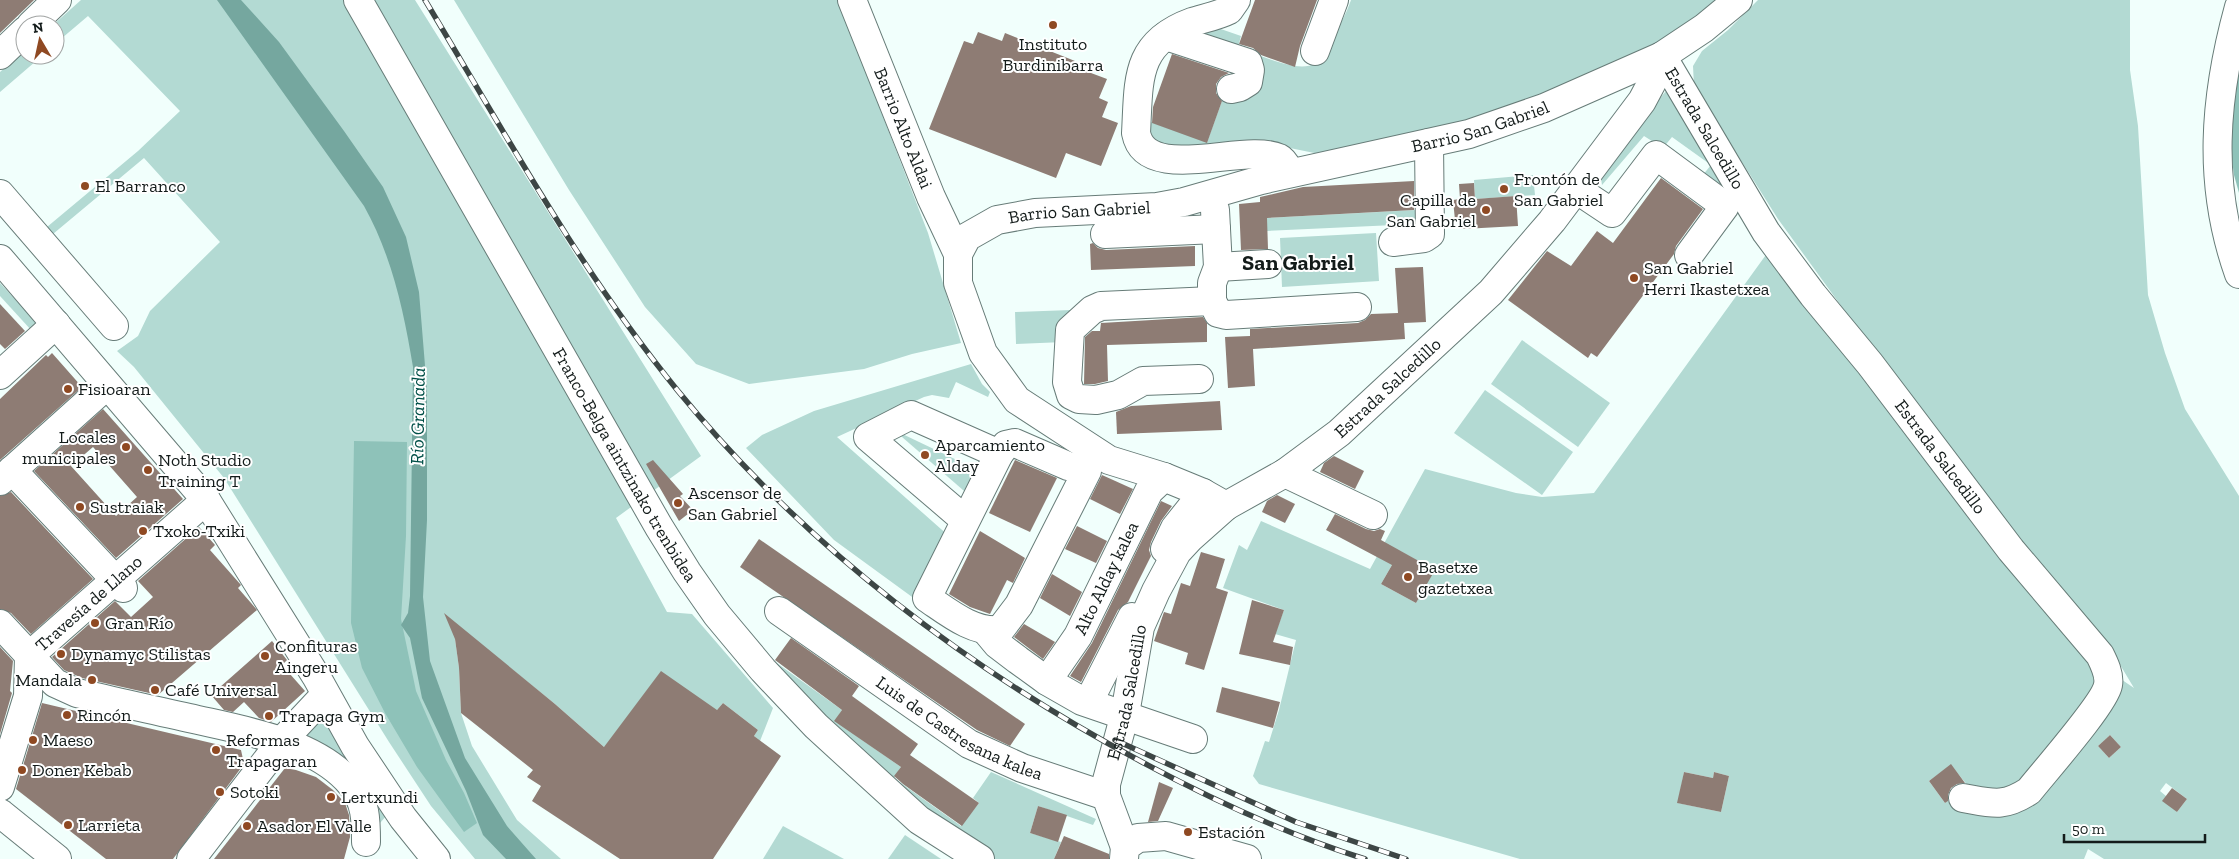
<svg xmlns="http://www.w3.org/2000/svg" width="2239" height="859" font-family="'Zilla Slab',serif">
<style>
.green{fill:#b3dad3;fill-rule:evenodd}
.forest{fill:#8ec2b9}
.water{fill:#75a79f}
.building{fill:#8e7c74;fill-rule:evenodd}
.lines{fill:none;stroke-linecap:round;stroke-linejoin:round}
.minor-casing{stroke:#677c78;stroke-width:30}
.highway-casing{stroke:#677c78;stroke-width:30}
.minor{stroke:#fff;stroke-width:28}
.highway{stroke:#fff;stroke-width:28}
.rail-casing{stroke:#3d4645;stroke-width:5.5}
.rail{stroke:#fff;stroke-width:4;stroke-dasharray:11;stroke-linecap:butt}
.poi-dot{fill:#8f4922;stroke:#fff;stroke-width:2}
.labels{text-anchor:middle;stroke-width:4;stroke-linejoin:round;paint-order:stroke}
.poi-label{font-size:18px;fill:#131b1a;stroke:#fff;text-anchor:start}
.street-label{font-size:18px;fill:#131b1a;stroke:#fff}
.water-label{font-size:19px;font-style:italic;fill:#004f47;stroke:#fff}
.district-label{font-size:22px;font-weight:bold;fill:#131b1a;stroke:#fff}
</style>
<rect width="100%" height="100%" fill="#f1fffc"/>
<g class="green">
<path d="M81 0H415L701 456 616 518 667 612 692 614 773 708 760 741 754 736 758 730 723 703 717 710 604 747 555 704 456 624 455 639 459 668 461 713 472 746 517 820 561 859H475L431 806 389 742 224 478 134 367 117 351 138 336 150 311 220 242 144 158 53 234 47 227 138 151 180 111 88 16 55 44V25H53Z"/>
<path d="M454 0H838L928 233 961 343 912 354 864 369 749 384 696 364 645 307 569 190Z"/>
<path d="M1351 0H1724L1674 33 1636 53 1476 122 1334 157 1280 146 1177 151 1154 143 1146 130 1148 121 1207 142 1239 54 1189 35 1215 27 1241 36 1238 47C1256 53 1299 75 1315 63 1322 58 1326 49 1330 41 1338 28 1346 15 1351 0Z"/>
<path d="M1758 0H2130V70L2138 126 2148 295 2165 353 2185 409 2239 496V859H2104L2088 849 2084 859H1520L1259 784 1253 776 1265 741 1269 742 1279 710 1296 640 1275 634 1284 610 1223 588 1239 545 1247 550 1261 521 1370 569 1425 469 1516 493 1542 497 1594 493 1768 252 2106 669 2134 688 2116 658 1956 464 1778 219 1694 86 1693 66 1702 51 1728 30ZM1400 551 1434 570 1416 603 1381 584ZM2110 735 2121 747 2109 758 2098 746ZM1951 765 1968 786 1945 803 1929 781ZM1684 772 1713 778 1714 772 1729 776 1721 812 1678 803ZM2166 783 2187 799 2177 812 2166 796 2160 791Z"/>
<path d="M25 50V55H43L0 92V72Z"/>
<path d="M1666 91 1673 92 1739 203 1702 176 1711 165 1672 137 1663 148 1644 136 1602 185 1600 169Z"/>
<path d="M1533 175 1535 195 1475 199 1474 180Z"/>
<path d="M1416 210V224L1267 231 1266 218Z"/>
<path d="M1376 233 1379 281 1282 287 1280 238Z"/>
<path d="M0 283 39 325 32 331 0 296Z"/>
<path d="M1071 310V325L1064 342 1016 344 1015 312Z"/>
<path d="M1522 340 1610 403 1578 447 1491 384Z"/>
<path d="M971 364 982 384 990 392 988 397 956 382 949 398 932 395 924 397 837 437 950 537 919 602 834 540 746 448 762 435 814 411Z"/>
<path d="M1485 390 1573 452 1542 495 1454 433Z"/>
<path d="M894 430 984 473 971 497Z"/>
<path d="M774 661 842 710 835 721 901 767 894 778 961 826 979 803 973 798 991 772 1096 819 1093 825 1038 806 1030 833 1061 842 1054 859H991L959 839 770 668Z"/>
<path d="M322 716 387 815 373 831 296 737Z"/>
<path d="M783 826 844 859H763Z"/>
<path d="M905 835 941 859H888Z"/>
</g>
<g class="forest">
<path d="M2239 56V193L2234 175 2227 119Z"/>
<path d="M354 441 407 442 406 536 401 619 416 691 446 760 464 793 477 823 464 832 417 767 385 713 362 668 351 623Z"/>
</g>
<path class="water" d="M217 0H241L279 42 344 131 383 187 406 237 419 292 427 390V520L423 597 430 661 465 758 507 826 536 859H506L483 835 466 791 422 698 410 638 401 625 408 613 410 596 413 367C404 312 392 256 364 206Z"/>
<g class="building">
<path d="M0 0H34L0 33Z"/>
<path d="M1255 0H1317L1300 46 1295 67 1261 55 1253 48 1239 44Z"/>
<path d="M978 32 1002 41 1005 33 1085 65 1083 70 1107 79 1099 98 1108 102 1102 117 1118 123 1101 166 1066 153 1056 178 929 129 964 41 973 44Z"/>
<path d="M1172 54 1229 73 1221 77 1216 84V93L1222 101 1207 143 1152 123 1153 107Z"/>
<path d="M1661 178 1703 209 1676 246 1674 254 1597 357 1591 353 1588 358 1508 300 1547 251 1571 266 1597 231 1613 243Z"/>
<path d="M1414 181V210L1267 218 1268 249 1241 250 1239 204 1260 202V197L1303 187Z"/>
<path d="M1474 183 1475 199 1516 196 1518 226 1463 229 1462 220H1455L1453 200 1460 199 1459 184Z"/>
<path d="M1093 243 1098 248 1106 250 1195 246V266L1091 270 1090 244Z"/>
<path d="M1423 267 1426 322 1404 323 1405 339 1253 349 1255 386 1228 388 1225 337 1250 336V329L1358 323 1365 320 1371 314 1398 313 1395 268Z"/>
<path d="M0 304 25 331 5 349 0 344Z"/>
<path d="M1203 317 1207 323V342L1107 345 1108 381 1095 384H1084L1085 337 1092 331H1100L1101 323Z"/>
<path d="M52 353 82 387 0 460V399L46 355 48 357Z"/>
<path d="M1220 401 1222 430 1117 434 1116 412 1131 406Z"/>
<path d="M103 409 183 499 116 558 34 471ZM93 447 137 497 116 516 71 466Z"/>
<path d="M1334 456 1364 471 1355 489 1320 472 1324 463Z"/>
<path d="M653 460 683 494 680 496 693 510 679 521 646 464Z"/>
<path d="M1015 460 1057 478 1030 532 989 513Z"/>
<path d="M1102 475 1133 489 1120 514 1090 499Z"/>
<path d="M11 492 93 579 31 634 11 613 0 609V496Z"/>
<path d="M1277 495 1295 504 1285 523 1262 512 1267 501Z"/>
<path d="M1161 501 1172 506 1161 521 1151 542 1149 550 1151 556 1128 602 1118 610 1081 682 1070 676 1092 643Z"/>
<path d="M1335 514 1366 529 1374 531 1380 529 1385 531 1381 540 1435 570 1416 603 1381 584 1392 565 1326 530Z"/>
<path d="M1077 526 1107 541 1096 563 1065 549Z"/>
<path d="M199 527 215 545 210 550 241 585 238 588 257 610 158 695 82 678 64 670 52 657 115 601 131 617 153 597 138 581Z"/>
<path d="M980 531 1025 558 1013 583 1007 580 990 614 970 607 949 594Z"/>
<path d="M759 539 1025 724 1010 746 977 730 740 567Z"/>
<path d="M1201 552 1225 559 1216 588 1228 592 1204 670 1185 664 1188 653 1154 641 1164 612 1171 614 1181 583 1190 586Z"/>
<path d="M1052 574 1082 592 1070 616 1040 598Z"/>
<path d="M1252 600 1284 610 1273 642 1293 647 1290 665 1239 654Z"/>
<path d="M444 613 555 704 604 747 661 671 717 710 723 703 758 730 754 736 781 756 713 859H620L532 801 541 786 527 777 533 770 461 713 459 668 455 639Z"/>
<path d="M1024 624 1055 642 1043 659 1014 637Z"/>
<path d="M791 638 859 686 852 696 918 744 910 755 979 803 962 826 903 784 894 776 901 767 834 721 842 710 775 660Z"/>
<path d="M272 641 287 660 282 665 305 691 271 722 259 718 244 702 233 712 224 710 211 695Z"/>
<path d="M0 647 13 661 10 691 12 693 0 734Z"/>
<path d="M1222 687 1280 702 1273 728 1216 712Z"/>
<path d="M42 703 241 750 244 764 173 859H106L16 789Z"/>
<path d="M2110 735 2121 747 2109 758 2098 746Z"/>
<path d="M1951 764 1965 783 1957 784 1951 788 1948 795V801L1945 803 1929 781Z"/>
<path d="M285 768 296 770 316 777 333 790 345 803 349 815 350 837 344 859H214Z"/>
<path d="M1684 772 1713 778 1714 772 1729 776 1721 812 1677 803Z"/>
<path d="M1159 782 1173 788 1158 821 1148 822Z"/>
<path d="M2172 788 2187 799 2177 812 2162 801Z"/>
<path d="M1038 806 1067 815 1058 842 1030 833Z"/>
<path d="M1064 836 1109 854V859H1054Z"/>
</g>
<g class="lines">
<g class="minor-casing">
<g id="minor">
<path id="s1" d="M358 0 659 527 687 572 717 615 763 670 816 726 919 820 980 859"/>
<path id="s2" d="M852 0 931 197 958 254"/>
<path d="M1236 0 1229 10C1217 16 1205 18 1192 22 1134 43 1139 81 1136 133 1146 185 1245 142 1279 158 1285 161 1287 168 1290 173"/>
<path d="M31 25 57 0"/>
<path d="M1166 36 1248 63 1250 70 1248 82 1240 87 1231 89"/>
<path d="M1315 51 1334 0"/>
<path d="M0 55 25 31"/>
<path id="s3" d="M1662 56 1766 232 1813 295 1870 364 2011 550 2100 655C2104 663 2110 675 2108 685 2105 703 2044 772 2029 791 2003 808 1992 803 1963 798"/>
<path d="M1576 189 1612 213 1656 155 1725 206 1689 255"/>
<path d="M0 194 114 326"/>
<path d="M1105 234 1216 229"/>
<path d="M1393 242 1424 238 1430 234 1429 143"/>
<path d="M0 259 206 500 316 676 355 746 403 818 436 859"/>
<path d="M1218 267 1268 264"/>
<path d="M1212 301V283L1218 267 1215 210"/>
<path d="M0 375 56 324"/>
<path d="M1199 379 1143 381 1118 395 1096 400 1079 399 1071 395 1067 382 1070 330 1092 310 1101 306 1212 301 1218 313 1226 315 1357 307"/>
<path d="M1015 443 1068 466 1087 471 1019 605 1000 630C973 633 948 612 927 598L999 454 1006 445Z"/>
<path d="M12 470 123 588"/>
<path d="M1285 473 1373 515"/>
<path d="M0 481 107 385"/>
<path id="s4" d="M1226 506 1203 493 1164 477 1109 460 1017 400 983 353 958 283V254L967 237 997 220 1035 213 1157 207 1184 202 1261 180 1469 134 1544 108 1662 56 1704 28 1738 0"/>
<path d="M965 520 868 437 911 415 999 454"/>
<path d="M1165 549 1175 528 1203 493"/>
<path id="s5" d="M779 611 969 744 1022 768 1106 796 1125 847"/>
<path d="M0 624 55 683 77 693C114 701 151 710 189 718 241 730 315 741 351 784 366 801 366 821 366 842"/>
<path d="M987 632 997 644 1018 660 1047 681 1082 701 1193 739"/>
<path id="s6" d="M1047 681 1078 636 1149 491 1164 477"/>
<path d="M1092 695 1132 617"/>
<path id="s7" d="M0 787 28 696 29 656 206 500"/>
<path id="s8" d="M1106 796V784L1125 714 1140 627 1156 591 1177 552 1190 538 1226 506 1285 473 1339 433 1491 292 1552 221 1642 101 1658 71 1662 56"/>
<path d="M0 813 57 859"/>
<path d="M191 859 281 742 325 695"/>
<path d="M1124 859 1125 847 1138 838 1166 836 1247 859"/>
</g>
</g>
<g class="highway-casing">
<path id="highway" d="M2239 7C2214 98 2207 184 2239 274"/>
</g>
<use href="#minor" class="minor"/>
<use href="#highway" class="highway"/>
<g class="rail-casing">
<g id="rail">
<path d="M425 0C505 133 580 271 678 391 805 546 966 668 1142 762 1213 800 1288 835 1365 859"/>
<path d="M1115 740 1296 822 1406 859"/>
</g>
</g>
<use href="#rail" class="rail"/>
</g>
<g class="poi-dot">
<circle cx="1053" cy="25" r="5"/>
<circle cx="85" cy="186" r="5"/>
<circle cx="1504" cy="189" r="5"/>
<circle cx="1486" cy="210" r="5"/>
<circle cx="1634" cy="278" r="5"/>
<circle cx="68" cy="389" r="5"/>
<circle cx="126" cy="447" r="5"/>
<circle cx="925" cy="455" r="5"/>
<circle cx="148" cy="470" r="5"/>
<circle cx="678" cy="503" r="5"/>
<circle cx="80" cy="507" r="5"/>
<circle cx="143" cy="531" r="5"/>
<circle cx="1408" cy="577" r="5"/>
<circle cx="95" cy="623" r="5"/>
<circle cx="61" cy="654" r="5"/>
<circle cx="265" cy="656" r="5"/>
<circle cx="92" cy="680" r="5"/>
<circle cx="155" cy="690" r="5"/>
<circle cx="67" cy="715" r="5"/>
<circle cx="269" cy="716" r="5"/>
<circle cx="33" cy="740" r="5"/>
<circle cx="216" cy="750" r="5"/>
<circle cx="22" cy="770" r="5"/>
<circle cx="220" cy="792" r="5"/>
<circle cx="331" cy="797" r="5"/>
<circle cx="68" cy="825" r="5"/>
<circle cx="247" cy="826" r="5"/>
<circle cx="1188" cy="832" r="5"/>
</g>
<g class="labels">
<g class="poi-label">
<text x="1053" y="50" text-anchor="middle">Instituto<tspan x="1053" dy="21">Burdinibarra</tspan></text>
<text x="1514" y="185">Frontón de<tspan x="1514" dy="21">San Gabriel</tspan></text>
<text x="95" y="192">El Barranco</text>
<text x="1476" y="206" text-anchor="end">Capilla de<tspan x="1476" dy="21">San Gabriel</tspan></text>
<text x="1644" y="274">San Gabriel<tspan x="1644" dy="21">Herri Ikastetxea</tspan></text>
<text x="78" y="395">Fisioaran</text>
<text x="116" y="443" text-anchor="end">Locales<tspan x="116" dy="21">municipales</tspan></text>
<text x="935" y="451">Aparcamiento<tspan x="935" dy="21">Alday</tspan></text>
<text x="158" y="466">Noth Studio<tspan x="158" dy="21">Training T</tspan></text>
<text x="688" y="499">Ascensor de<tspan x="688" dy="21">San Gabriel</tspan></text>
<text x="90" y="513">Sustraiak</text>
<text x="153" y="537">Txoko-Txiki</text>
<text x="1418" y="573">Basetxe<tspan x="1418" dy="21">gaztetxea</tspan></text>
<text x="105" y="629">Gran Río</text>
<text x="275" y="652">Confituras<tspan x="275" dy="21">Aingeru</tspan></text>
<text x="71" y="660">Dynamyc Stilistas</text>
<text x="82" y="686" text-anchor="end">Mandala</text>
<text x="165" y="696">Café Universal</text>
<text x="77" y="721">Rincón</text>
<text x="279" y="722">Trapaga Gym</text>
<text x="43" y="746">Maeso</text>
<text x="226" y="746">Reformas<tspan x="226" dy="21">Trapagaran</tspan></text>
<text x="32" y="776">Doner Kebab</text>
<text x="230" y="798">Sotoki</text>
<text x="341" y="803">Lertxundi</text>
<text x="78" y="831">Larrieta</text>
<text x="257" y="832">Asador El Valle</text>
<text x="1198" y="838">Estación</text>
</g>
<g class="street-label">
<text dy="6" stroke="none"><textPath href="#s4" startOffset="945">Barrio San Gabriel</textPath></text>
<text dy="6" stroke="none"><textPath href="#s2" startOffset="138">Barrio Alto Aldai</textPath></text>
<text dy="6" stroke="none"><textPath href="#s3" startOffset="84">Estrada Salcedillo</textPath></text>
<text dy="6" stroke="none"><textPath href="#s4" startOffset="534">Barrio San Gabriel</textPath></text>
<text dy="6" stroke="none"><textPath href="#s8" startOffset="525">Estrada Salcedillo</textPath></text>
<text dy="6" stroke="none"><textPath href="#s3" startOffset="489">Estrada Salcedillo</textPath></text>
<text dy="6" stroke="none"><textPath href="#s1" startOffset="536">Franco-Belga aintzinako trenbidea</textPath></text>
<text dy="6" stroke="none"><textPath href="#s6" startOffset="119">Alto Alday kalea</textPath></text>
<text dy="6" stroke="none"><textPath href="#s7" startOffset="215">Travesía de Llano</textPath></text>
<text dy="6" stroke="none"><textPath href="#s8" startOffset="106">Estrada Salcedillo</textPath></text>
<text dy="6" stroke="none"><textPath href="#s5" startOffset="216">Luis de Castresana kalea</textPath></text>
</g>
<g class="water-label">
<text transform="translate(417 416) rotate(-89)" y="7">Río Granada</text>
</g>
<g class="district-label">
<text x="1298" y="270">San Gabriel</text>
</g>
</g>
<g transform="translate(40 40) rotate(351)"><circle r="24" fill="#ffffff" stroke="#a1a4a3"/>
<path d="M0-4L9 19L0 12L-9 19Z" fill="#8f4922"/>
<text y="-8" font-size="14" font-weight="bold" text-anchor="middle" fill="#131b1a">N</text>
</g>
<path d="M2064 834v8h141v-8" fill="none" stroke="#131b1a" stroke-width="2.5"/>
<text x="2072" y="834" font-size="15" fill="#131b1a" stroke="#ffffff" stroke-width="4" paint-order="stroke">50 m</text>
</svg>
